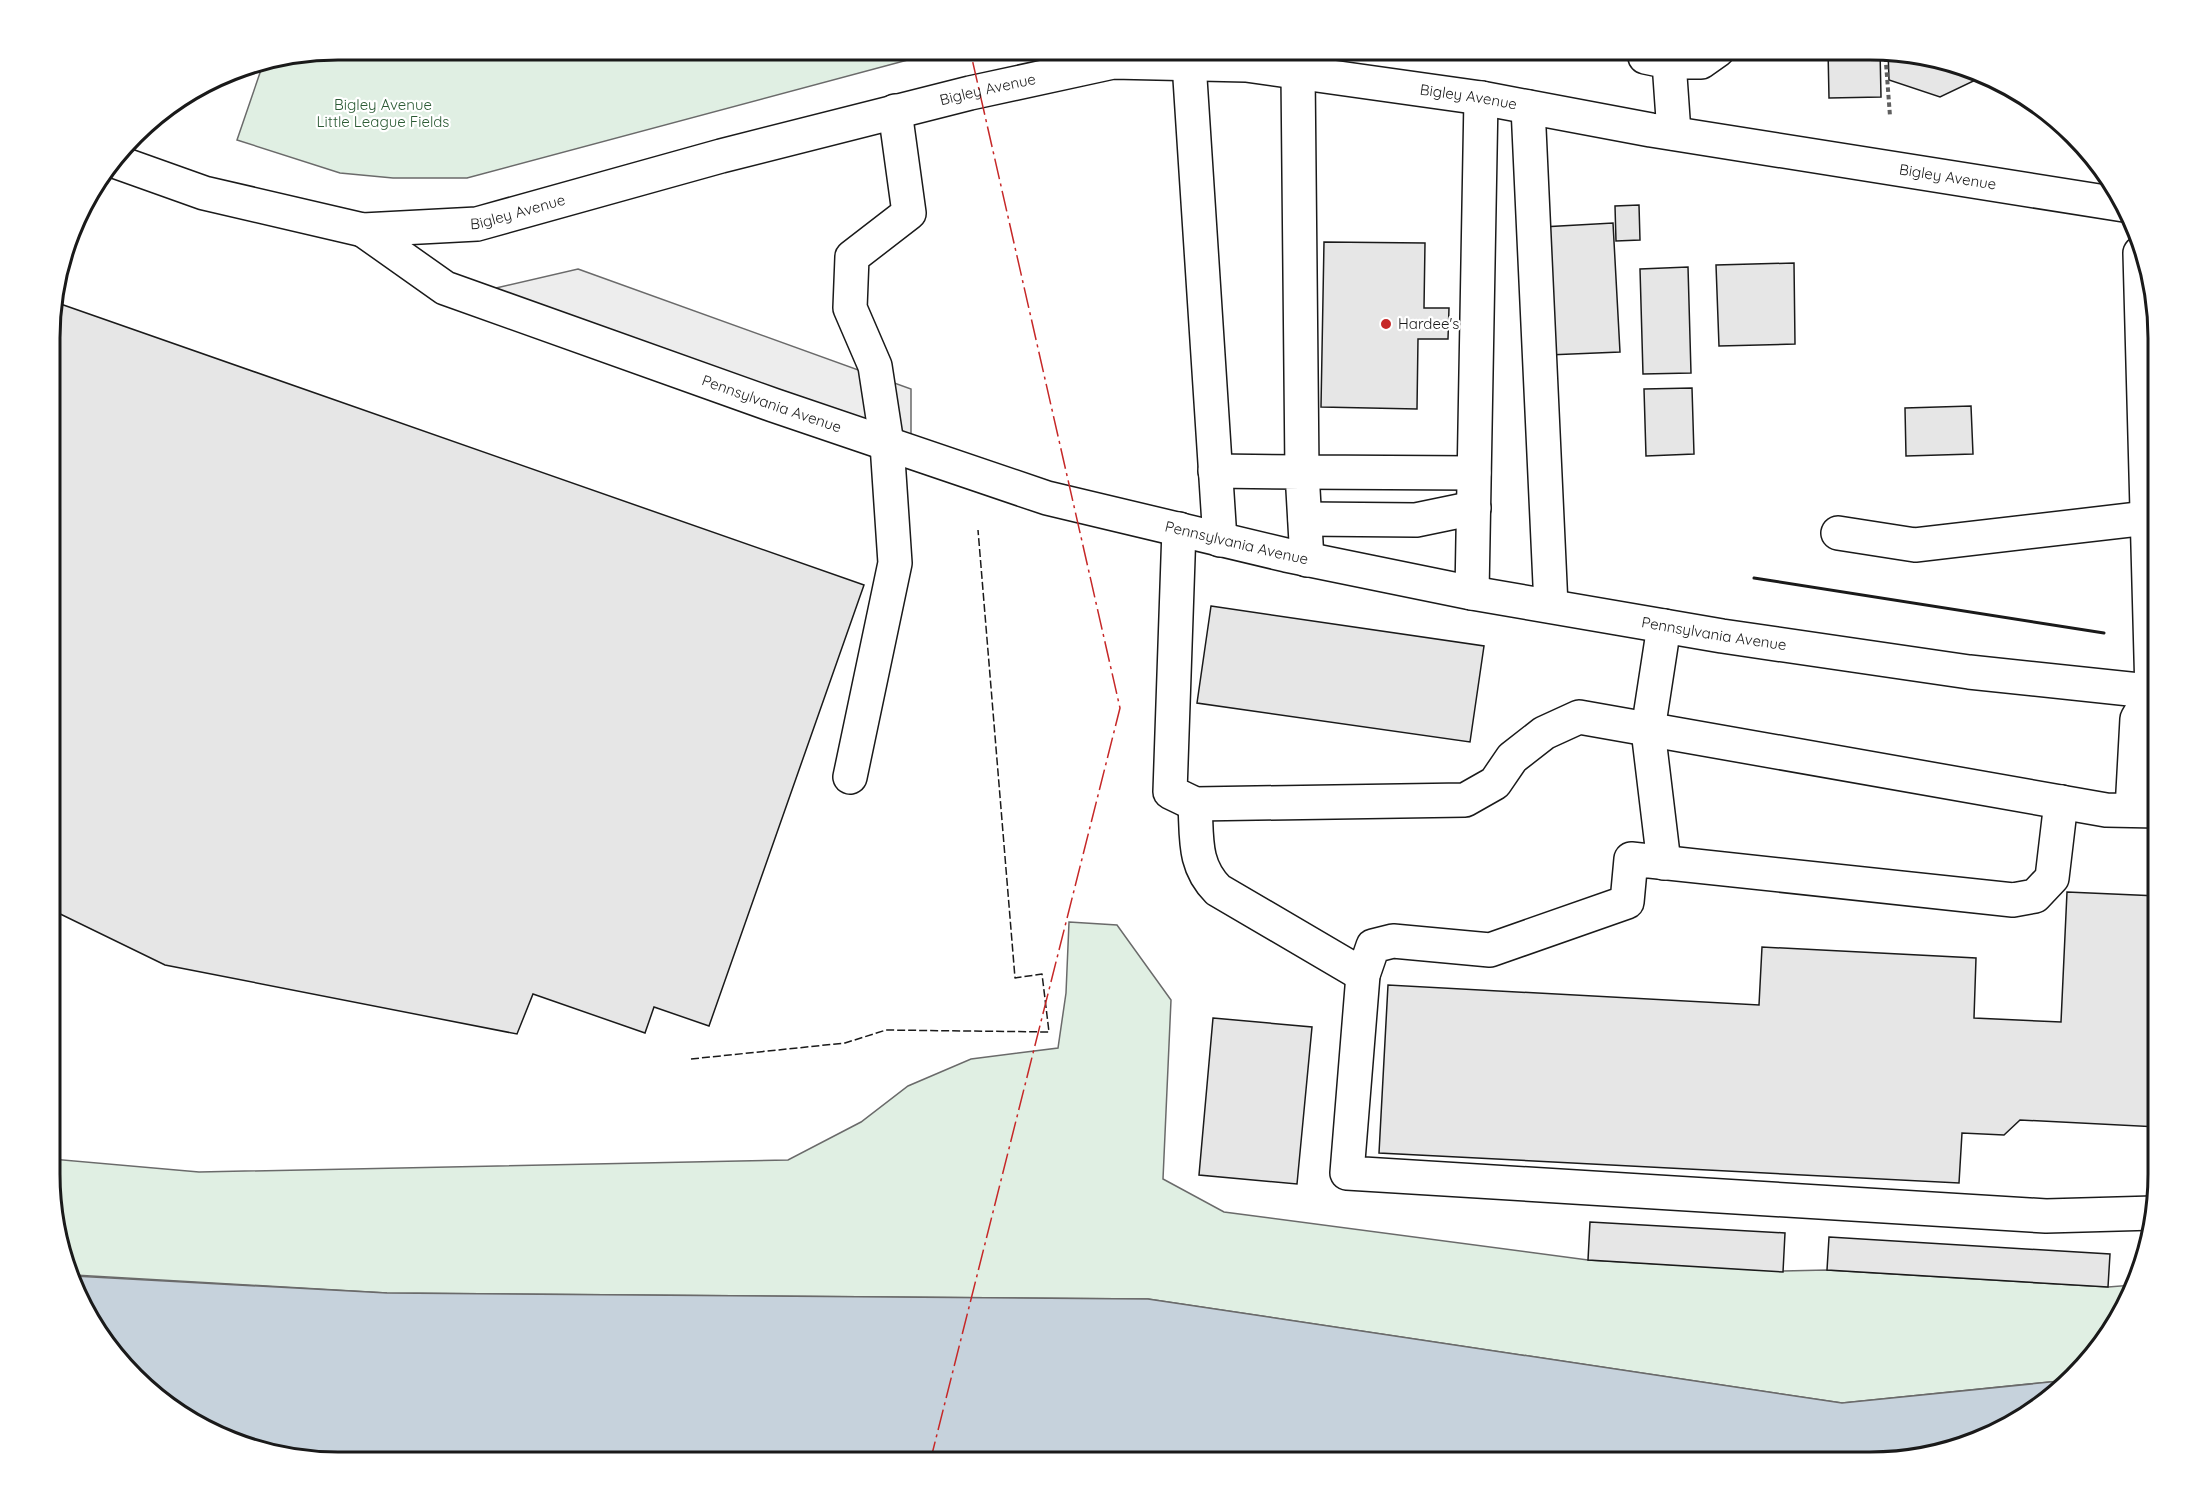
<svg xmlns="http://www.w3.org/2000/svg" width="2208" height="1512" font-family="Quicksand,sans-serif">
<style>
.green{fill:#e0efe3;stroke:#6a6a6a;stroke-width:1.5}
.parking{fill:#ededed;stroke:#6a6a6a;stroke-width:1.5}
.water{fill:#c6d2dc;stroke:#6a6a6a;stroke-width:1.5}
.building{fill:#e6e6e6;stroke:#1a1a1a;stroke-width:1.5}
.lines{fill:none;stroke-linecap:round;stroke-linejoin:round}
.minor-casing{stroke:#1a1a1a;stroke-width:36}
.major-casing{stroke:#1a1a1a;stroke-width:36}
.path{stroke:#5f5f5f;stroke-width:4;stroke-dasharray:4.5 3;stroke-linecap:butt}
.minor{stroke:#fff;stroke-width:33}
.major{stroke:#fff;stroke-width:33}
.fence{stroke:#1a1a1a;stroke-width:1.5;stroke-dasharray:8 3;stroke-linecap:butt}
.wall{stroke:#1a1a1a;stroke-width:3}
.power{stroke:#c62828;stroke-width:1.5;stroke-dasharray:21 4.5 3 4.5;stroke-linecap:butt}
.poi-dot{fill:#c62828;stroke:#fff;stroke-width:2}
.labels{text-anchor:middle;stroke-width:4.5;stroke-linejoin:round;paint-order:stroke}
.street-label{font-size:15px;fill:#1a1a1a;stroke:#fff}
.park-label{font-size:15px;fill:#2b5a34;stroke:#fff}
.poi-label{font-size:15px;fill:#1a1a1a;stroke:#fff;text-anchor:start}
.rim{fill:none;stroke:#1a1a1a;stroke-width:3}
</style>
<rect width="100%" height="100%" fill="#fff"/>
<g class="green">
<path d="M338 50H945L467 178H393L340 173 237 140 263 64Z"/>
<path d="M1069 922 1117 925 1171 1000 1163 1179 1224 1212 1588 1260 1783 1271 1827 1270 2108 1287 2133 1285 2099 1349 2060 1381 1842 1403 1148 1299 387 1293 74 1275 52 1211V1159L199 1172 788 1160 861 1122 908 1086 971 1059 1058 1048 1066 993Z"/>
</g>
<path class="parking" d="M578 269 911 389V452L466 295Z"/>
<path class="water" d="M74 1276 387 1293 1148 1299 1842 1403 2060 1381 1998 1433 1870 1462H320L245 1447 163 1403 88 1318Z"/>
<g class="building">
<path d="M1828 50H1880L1881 97 1829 98Z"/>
<path d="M1888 50 1963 65 1984 76 1940 97 1889 80Z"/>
<path d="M1639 205 1640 240 1616 241 1615 206Z"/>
<path d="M1613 223 1620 352 1548 355 1542 227Z"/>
<path d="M1324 242 1425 243 1424 308H1449L1448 339H1418L1417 409 1321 407Z"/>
<path d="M1794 263 1795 344 1719 346 1716 265Z"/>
<path d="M1688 267 1691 373 1643 374 1640 269Z"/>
<path d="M52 301 864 585 709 1026 654 1007 645 1033 533 994 517 1034 165 965 52 910Z"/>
<path d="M1692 388 1694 454 1646 456 1644 389Z"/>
<path d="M1971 406 1973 454 1906 456 1905 408Z"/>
<path d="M1211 606 1484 646 1470 742 1197 703Z"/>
<path d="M2067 892 2158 896V1127L2020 1120 2004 1135 1962 1133 1959 1183 1379 1153 1388 985 1759 1005 1762 947 1976 958 1974 1018 2061 1022Z"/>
<path d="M1213 1018 1312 1027 1297 1184 1199 1175Z"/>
<path d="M1590 1222 1785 1233 1783 1272 1588 1260Z"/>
<path d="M1829 1237 2110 1254 2108 1287 1827 1270Z"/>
</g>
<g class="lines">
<g class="minor-casing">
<g id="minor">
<path d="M1644 50 1645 57 1669 62 1674 133"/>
<path d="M1669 62H1701L1718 50"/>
<path d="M1189 63 1220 540"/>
<path d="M1298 72 1302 472 1474 473"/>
<path d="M1528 107 1551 606"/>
<path id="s1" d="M363 230 445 288 773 405 1047 498 1286 555 1472 593 1722 636 1969 672 2158 692"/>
<path d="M2140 253 2152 693"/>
<path d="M1215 471 1302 472 1307 560"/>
<path d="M1305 519 1416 520 1474 508"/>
<path d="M1179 529 1170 792 1195 804 1465 800 1495 783 1512 758 1544 733 1579 717 2106 810 2158 811"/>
<path d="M1838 533 1915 545 2147 518"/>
<path d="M1472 593 1481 98"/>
<path d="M1664 626 1648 730 1664 863"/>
<path d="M850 777 895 563 887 444 875 366 850 308 852 257 909 213 895 111"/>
<path d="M2061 802 2052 878 2035 896 2013 900 1631 859 1627 902 1490 950 1393 941 1373 946 1363 975 1347 1173 2046 1216 2154 1213"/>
<path d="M1195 804C1197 838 1193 865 1218 890L1363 975"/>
<path d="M2132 810 2137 719 2152 693 2158 699"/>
</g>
</g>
<g class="major-casing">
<g id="major">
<path id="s2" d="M117 162 204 193 363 230 477 224 721 156 970 93 1113 62 1246 65 1481 98 1651 130 2124 205"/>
</g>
</g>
<path class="path" d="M1885 50 1890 116"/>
<use href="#minor" class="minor"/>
<use href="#major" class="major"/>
<path class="fence" d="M691 1059 845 1043 886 1030 1049 1032 1042 974 1015 978 978 530"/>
<path class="wall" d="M1754 578 2104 633"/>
<path class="power" d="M930 1462 1120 708 970 50"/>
</g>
<circle class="poi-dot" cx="1386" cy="324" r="6"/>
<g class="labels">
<g class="street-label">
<text dy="5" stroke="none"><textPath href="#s2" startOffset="898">Bigley Avenue</textPath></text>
<text dy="5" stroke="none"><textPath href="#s2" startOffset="1384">Bigley Avenue</textPath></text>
<text dy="5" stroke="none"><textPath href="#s2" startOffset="1870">Bigley Avenue</textPath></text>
<text dy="5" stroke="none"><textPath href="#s2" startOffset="412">Bigley Avenue</textPath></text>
<text dy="5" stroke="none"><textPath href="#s1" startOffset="447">Pennsylvania Avenue</textPath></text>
<text dy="5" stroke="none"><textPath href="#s1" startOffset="933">Pennsylvania Avenue</textPath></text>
<text dy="5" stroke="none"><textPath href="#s1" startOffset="1419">Pennsylvania Avenue</textPath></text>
</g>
<g class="park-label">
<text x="383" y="110">Bigley Avenue<tspan x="383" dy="17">Little League Fields</tspan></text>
</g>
<g class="poi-label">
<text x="1398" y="329">Hardee's</text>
</g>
</g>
<path d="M0 0H2208V1512H0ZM338 60H1870A278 278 0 0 1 2148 338V1174A278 278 0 0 1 1870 1452H338A278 278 0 0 1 60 1174V338A278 278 0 0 1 338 60Z" fill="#fff" fill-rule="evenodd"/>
<path class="rim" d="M338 60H1870A278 278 0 0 1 2148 338V1174A278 278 0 0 1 1870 1452H338A278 278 0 0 1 60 1174V338A278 278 0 0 1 338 60Z"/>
</svg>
